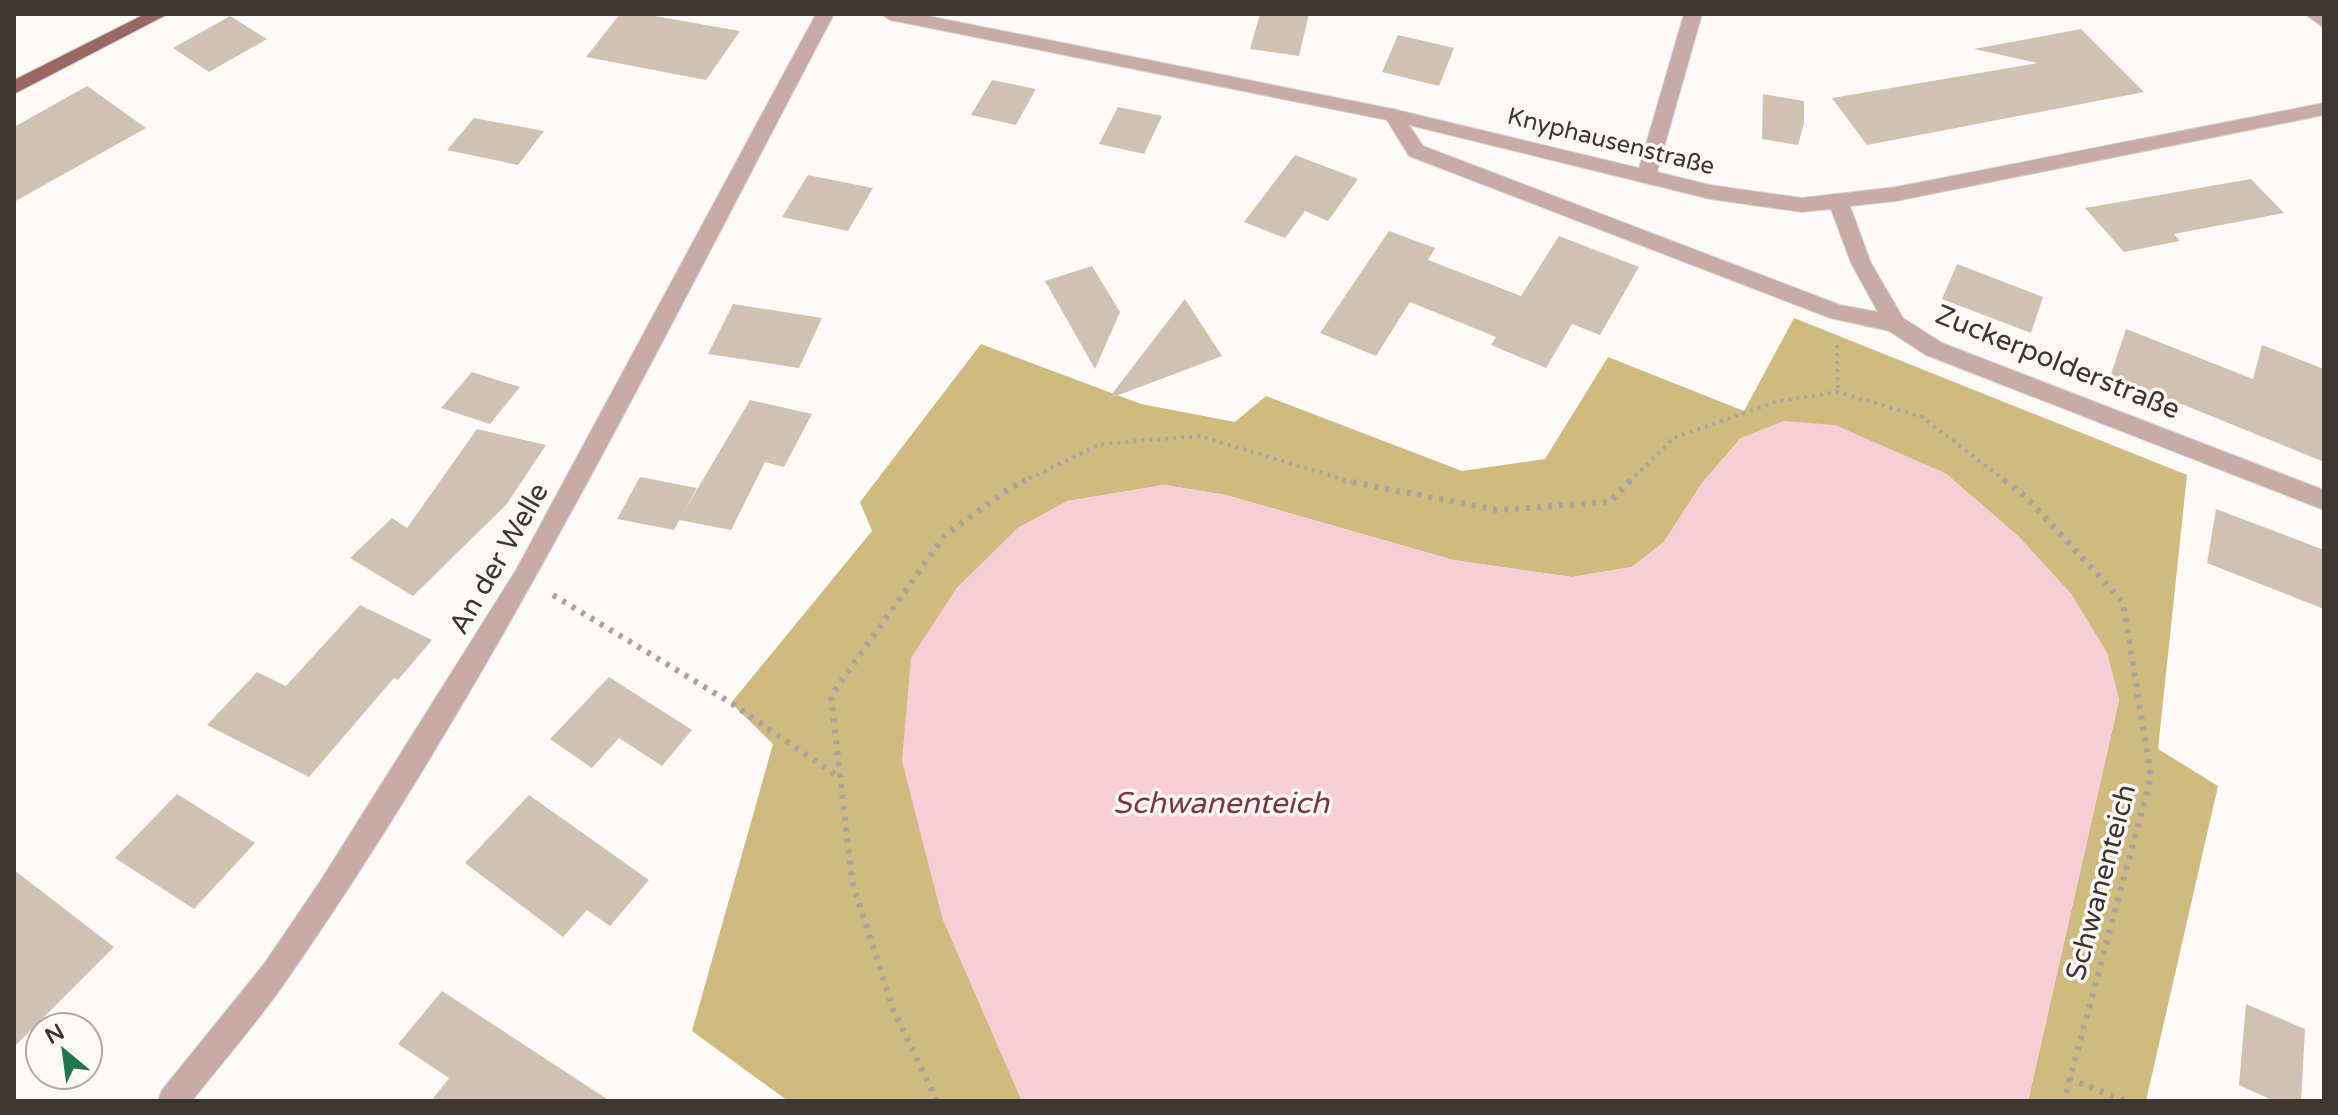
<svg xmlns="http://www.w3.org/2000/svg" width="2338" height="1115" font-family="'Varela Round',sans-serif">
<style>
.forest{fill:#cfbb80}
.water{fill:#f7cdd6}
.building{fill:#cfc2b3}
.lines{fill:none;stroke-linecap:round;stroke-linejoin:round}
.minor-casing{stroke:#dbd6d4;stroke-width:2}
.major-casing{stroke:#dbd6d4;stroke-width:2}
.path-far1{stroke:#a9a3a0;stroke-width:4;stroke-dasharray:3 5;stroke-linecap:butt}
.path{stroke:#a9a3a0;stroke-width:6;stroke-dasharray:4 7;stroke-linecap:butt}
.minor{fill:#c8aaa6;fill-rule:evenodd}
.major{fill:#9b6761;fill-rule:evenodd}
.labels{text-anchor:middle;stroke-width:7;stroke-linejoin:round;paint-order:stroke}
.far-street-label{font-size:24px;fill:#3e3632;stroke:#fdf9f7}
.street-label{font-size:28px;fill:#3e3632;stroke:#fdf9f7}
.water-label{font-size:30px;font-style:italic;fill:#82334b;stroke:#fdf9f7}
</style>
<rect width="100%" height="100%" fill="#fdf9f7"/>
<path class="forest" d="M1794 318 2187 475 2158 749 2218 786 2146 1101H2028L2119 700 2107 653 2071 594 2018 536 1945 473 1741 438 1702 483 1664 542 1632 567 1572 577 1453 560 1226 495 1164 485 1068 501 1018 528 956 589 942 917 1022 1101H788L692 1031 773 744 731 703 872 531 860 502 981 344 1141 404 1235 422 1266 396 1462 471 1545 459 1608 357 1744 411Z"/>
<path class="water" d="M1784 421 1835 425 1945 473 2018 536 2071 594 2107 653 2119 700 2028 1101H1022L942 917 902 761 911 658 956 589 1018 528 1068 501 1164 485 1226 495 1453 560 1572 577 1632 567 1664 542 1702 483 1741 438Z"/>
<g class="building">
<path d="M620 14H643L740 31 706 80 586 57Z"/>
<path d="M1260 14H1309L1299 56 1250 49Z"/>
<path d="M230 16 267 39 209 72 173 48Z"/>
<path d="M2081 29 2144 92 1867 145 1832 98 2038 63 1974 49Z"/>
<path d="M1398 35 1454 48 1439 86 1382 72Z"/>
<path d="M992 80 1036 89 1016 125 971 115Z"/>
<path d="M87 86 146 128 14 202V127Z"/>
<path d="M1763 94 1804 101V123L1798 145 1762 139Z"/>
<path d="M1118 107 1162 116 1144 154 1099 144Z"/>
<path d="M474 118 544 131 518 165 447 150Z"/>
<path d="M1295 155 1358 179 1328 221 1305 211 1285 238 1244 222Z"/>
<path d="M808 175 873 188 848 231 782 217Z"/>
<path d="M2251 179 2284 213 2174 234 2180 241 2124 252 2085 208Z"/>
<path d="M1389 231 1435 248 1428 260 1521 296 1559 236 1639 267 1600 335 1572 324 1546 368 1491 345 1496 337 1410 302 1376 356 1320 333Z"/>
<path d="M1957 264 2043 297 2031 333 1942 299Z"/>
<path d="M1092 266 1120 312 1095 369 1045 281Z"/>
<path d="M1185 299 1222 356 1108 399Z"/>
<path d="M733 304 822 318 799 368 708 354Z"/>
<path d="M2126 329 2253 379 2262 345 2324 369V462L2169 399 2168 404 2109 380Z"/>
<path d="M472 372 520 387 490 424 441 408Z"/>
<path d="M750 400 812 414 784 467 765 462 731 530 679 520Z"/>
<path d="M477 429 546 445 506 505 413 596 350 558 392 518 407 528Z"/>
<path d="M640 477 697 488 674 530 617 519Z"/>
<path d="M2216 509 2324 550V609L2207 563Z"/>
<path d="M360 605 432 640 398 680 394 678 309 777 207 725 257 672 286 686Z"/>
<path d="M609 677 692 730 662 766 619 738 592 768 550 739Z"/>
<path d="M177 794 255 843 194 909 115 858Z"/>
<path d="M529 795 649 880 610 926 587 910 563 937 465 863Z"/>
<path d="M14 870 114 947 14 1047Z"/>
<path d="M442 991 610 1101H431L449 1078 398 1044Z"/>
<path d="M2246 1004 2305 1029 2301 1101H2274L2239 1085Z"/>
</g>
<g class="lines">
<g class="minor-casing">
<g id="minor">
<path d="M816 14H834C661 341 498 676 286 981 257 1023 223 1061 192 1101H158L162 1090 264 964 321 880 516 570Z"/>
<path d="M881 14H918L1393 109 1639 168 1684 14H1702L1657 172 1710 185 1802 198 1896 187 2324 103V115L1896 201 1850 206 1871 263 1903 318 1942 343 2324 490V510L1926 355 1889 331 1830 318 1409 156 1387 120 890 20ZM1409 125 1710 199 1802 212 1831 209 1851 263 1878 312 1840 305 1423 146Z"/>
<path d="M2305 14H2324V28Z"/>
</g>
</g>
<g class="major-casing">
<path id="major" d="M145 14H168L14 94V80Z"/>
</g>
<g class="path-far1">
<path d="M1837 345 1838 392"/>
<path d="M1022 482 1101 444 1200 436 1352 482"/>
<path d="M1629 482 1673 438 1775 402 1838 392 1922 417 2007 482"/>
</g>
<g class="path">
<path d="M1342 480 1497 510 1610 502 1631 480"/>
<path d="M2004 480 2026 497 2123 602 2151 777 2064 1101"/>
<path d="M553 595 731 703 840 778"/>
<path d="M2069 1079 2126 1101"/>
<path d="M937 1101 893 1009 852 881 831 696 944 536 1007 490 1026 480"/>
</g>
<use href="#minor" class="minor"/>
<use href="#major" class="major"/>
</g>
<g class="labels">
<g class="far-street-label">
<text transform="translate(1611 141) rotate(14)" y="8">Knyphausenstraße</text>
</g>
<g class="street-label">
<text transform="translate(2058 361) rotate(22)" y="10">Zuckerpolderstraße</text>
<text transform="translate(498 558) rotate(-60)" y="10">An der Welle</text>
<text transform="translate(2100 882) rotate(-75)" y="10">Schwanenteich</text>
</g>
<g class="water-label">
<text x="1221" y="813">Schwanenteich</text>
</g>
</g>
<rect width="2338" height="1115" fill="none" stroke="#3e3632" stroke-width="32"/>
<g transform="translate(64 1051) rotate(331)"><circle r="38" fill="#fdf9f7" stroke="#b1aba8" stroke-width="2"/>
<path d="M0-6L14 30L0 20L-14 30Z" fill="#1f774b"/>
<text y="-12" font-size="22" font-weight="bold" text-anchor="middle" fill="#3e3632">N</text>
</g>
</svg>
